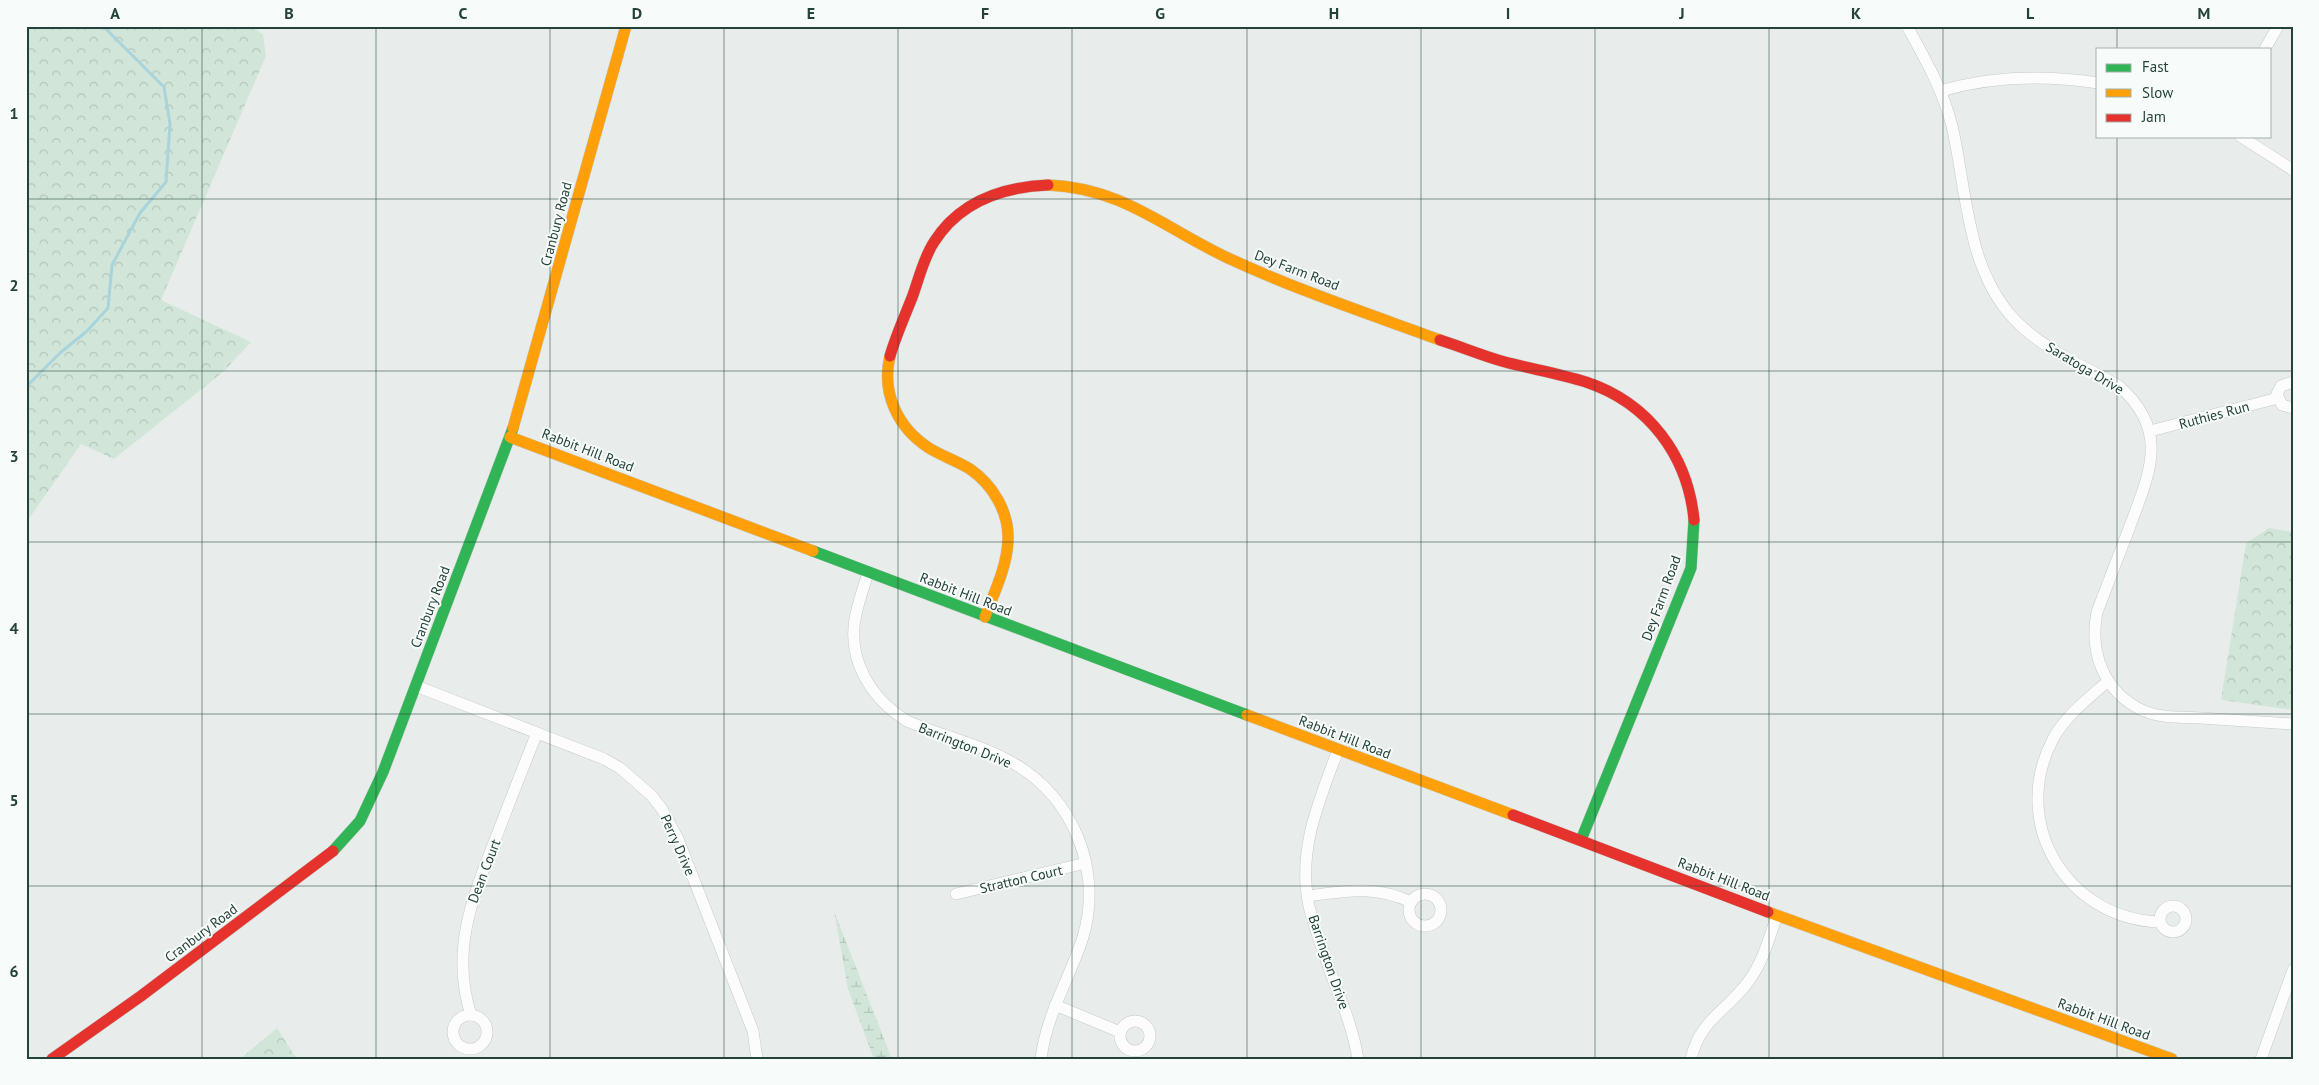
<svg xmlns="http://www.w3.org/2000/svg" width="2319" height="1085" font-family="'PT Sans',sans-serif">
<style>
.forest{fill:url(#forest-crowns)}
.wetland{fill:url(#wetland-marsh)}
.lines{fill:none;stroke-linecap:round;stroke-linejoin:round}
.stream{stroke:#a9d4db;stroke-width:3}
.street-casing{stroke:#c5cac8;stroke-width:12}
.fast-casing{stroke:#c3cbc8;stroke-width:12}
.slow-casing{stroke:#c3cbc8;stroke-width:12}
.jam-casing{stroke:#c3cbc8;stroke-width:12}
.street{stroke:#fcfcfc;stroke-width:11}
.fast{stroke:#30b455;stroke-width:11}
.slow{stroke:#ff9f0a;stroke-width:11}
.jam{stroke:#e5322d;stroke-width:11}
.grid{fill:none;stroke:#24423a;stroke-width:1;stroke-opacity:0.55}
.labels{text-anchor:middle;stroke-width:4;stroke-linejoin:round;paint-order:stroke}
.street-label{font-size:14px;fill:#24423a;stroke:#f7fbf9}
.neatline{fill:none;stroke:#24423a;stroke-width:2}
.grid-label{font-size:16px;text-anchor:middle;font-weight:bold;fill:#24423a}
</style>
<defs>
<pattern id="forest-crowns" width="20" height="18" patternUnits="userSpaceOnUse" patternTransform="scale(1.25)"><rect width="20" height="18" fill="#d1e6d8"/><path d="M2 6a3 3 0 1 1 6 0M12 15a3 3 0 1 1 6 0" fill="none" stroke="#b3c6ba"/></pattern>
<pattern id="wetland-marsh" width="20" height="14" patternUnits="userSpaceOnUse" patternTransform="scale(1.25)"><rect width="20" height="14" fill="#d1e6d8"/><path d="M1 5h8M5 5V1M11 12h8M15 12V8" fill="none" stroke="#b3c6ba"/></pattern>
</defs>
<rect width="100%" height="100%" fill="#e8edeb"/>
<g class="forest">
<path d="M26 26H253L263 35 266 56 161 300 251 342 223 372 114 459 81 444 26 523Z"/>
<path d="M2269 528 2293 532V710L2221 700 2246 543Z"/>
<path d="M277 1028 297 1059H240Z"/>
</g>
<path class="wetland" d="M834 911 892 1059H874L848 989Z"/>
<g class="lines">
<path class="stream" d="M26 387 60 353 87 331 108 308 112 265 140 213 166 182 170 124 164 87 103 26"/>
<g class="street-casing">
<g id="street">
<path d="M1907 26C1925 59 1943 90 1952 126 1967 190 1966 268 2014 319 2042 349 2084 366 2119 386 2170 431 2150 472 2130 526 2119 555 2108 584 2097 612 2089 653 2104 693 2144 711 2161 718 2182 717 2201 718 2231 720 2262 722 2293 724"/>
<path d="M2265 49 2278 26"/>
<path d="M1941 91C1992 76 2045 75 2098 83"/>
<path d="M2240 136 2293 170"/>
<path d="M2293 382 2281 386 2277 394 2282 405 2293 408"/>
<path d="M2150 431 2278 398"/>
<path d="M868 573C864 586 859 600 856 614 846 658 870 698 907 721 941 736 980 744 1013 763 1073 797 1103 870 1083 937 1070 978 1046 1015 1041 1059"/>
<path d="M2108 681C2088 699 2066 715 2053 739 2009 822 2066 919 2160 922"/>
<path d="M416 686 604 759 620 768 651 795 662 809 678 839 753 1031 757 1059"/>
<path d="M1338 750C1319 801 1297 851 1309 906 1314 928 1323 950 1330 971 1341 1000 1353 1028 1358 1059"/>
<path d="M956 894 1086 863"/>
<circle cx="1425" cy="910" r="16"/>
<path d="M1308 896C1346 891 1374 885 1411 902"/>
<circle cx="2173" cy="919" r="13"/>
<path d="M1055 1005 1120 1032"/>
<path d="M471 1015C450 950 473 896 497 835 510 801 523 767 537 733"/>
<circle cx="470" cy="1032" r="17"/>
<circle cx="1135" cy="1036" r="15"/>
<path d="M1691 1059C1700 1019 1727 1011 1748 982 1763 962 1769 939 1777 915"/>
<path d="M2261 1059 2293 970"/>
</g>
</g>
<g class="fast-casing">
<g id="fast">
<path d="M813 551 1247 715"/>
<path d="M1581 840 1691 568 1694 520"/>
<path d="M333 851 360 821 383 772 513 428"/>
</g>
</g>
<g class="slow-casing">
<g id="slow">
<path d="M1048 185C1123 188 1164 228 1228 258 1297 290 1369 314 1440 340"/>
<path d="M890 356C881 393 898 428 929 448 942 456 957 461 970 469 993 485 1009 512 1008 540 1007 567 994 593 985 617"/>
<path d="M513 428 626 26"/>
<path d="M510 437 813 551"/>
<path d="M1247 715 1513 815"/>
<path d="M1768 912 2172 1059"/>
</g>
</g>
<g class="jam-casing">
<g id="jam">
<path d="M1440 340C1462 347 1483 356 1505 362 1532 369 1560 374 1586 382 1649 403 1688 456 1694 520"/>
<path d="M890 356C896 335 905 316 913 295 919 278 924 257 934 242 960 201 1002 187 1048 185"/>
<path d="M1513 815 1768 912"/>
<path d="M52 1059 141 996 333 851"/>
</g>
</g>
<use href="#street" class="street"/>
<use href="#fast" class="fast"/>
<use href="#slow" class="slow"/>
<use href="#jam" class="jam"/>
</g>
<path class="grid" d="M202 26V1059M376 26V1059M550 26V1059M724 26V1059M898 26V1059M1072 26V1059M1247 26V1059M1421 26V1059M1595 26V1059M1769 26V1059M1943 26V1059M2117 26V49M2117 136V1059M26 199H2293M26 371H2293M26 542H2293M26 714H2293M26 886H2293"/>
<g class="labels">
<g class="street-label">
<text transform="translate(556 224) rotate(-75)" y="5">Cranbury Road</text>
<text transform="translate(1297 270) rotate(21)" y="5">Dey Farm Road</text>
<text transform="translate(2085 368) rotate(31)" y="5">Saratoga Drive</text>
<text transform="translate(2214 415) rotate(-15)" y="5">Ruthies Run</text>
<text transform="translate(588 450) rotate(21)" y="5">Rabbit Hill Road</text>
<text transform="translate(966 594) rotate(21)" y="5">Rabbit Hill Road</text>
<text transform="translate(1661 598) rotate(-70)" y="5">Dey Farm Road</text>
<text transform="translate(430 607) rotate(-69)" y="5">Cranbury Road</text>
<text transform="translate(1345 737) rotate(21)" y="5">Rabbit Hill Road</text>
<text transform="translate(965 745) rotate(22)" y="5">Barrington Drive</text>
<text transform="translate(678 845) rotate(66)" y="5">Perry Drive</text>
<text transform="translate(484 871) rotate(-69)" y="5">Dean Court</text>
<text transform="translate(1021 879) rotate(-13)" y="5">Stratton Court</text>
<text transform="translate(1724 879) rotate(21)" y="5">Rabbit Hill Road</text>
<text transform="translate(201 933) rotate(-37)" y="5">Cranbury Road</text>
<text transform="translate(1329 962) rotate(71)" y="5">Barrington Drive</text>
<text transform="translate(2104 1019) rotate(20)" y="5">Rabbit Hill Road</text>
</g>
</g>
<rect width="2319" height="1085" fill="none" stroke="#f7fbf9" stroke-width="55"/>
<rect x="2096" y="48" width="175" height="90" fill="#f7fbf9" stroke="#a3b1ad"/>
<rect x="2106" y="64" width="25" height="8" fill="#30b455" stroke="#a3b1ad"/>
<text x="2142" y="72" font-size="15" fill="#24423a">Fast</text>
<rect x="2106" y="89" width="25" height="8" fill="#ff9f0a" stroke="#a3b1ad"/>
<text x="2142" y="98" font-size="15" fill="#24423a">Slow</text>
<rect x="2106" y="114" width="25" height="8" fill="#e5322d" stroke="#a3b1ad"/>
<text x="2142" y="122" font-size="15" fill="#24423a">Jam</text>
<rect x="28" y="28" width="2264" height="1030" class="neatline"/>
<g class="grid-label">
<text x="115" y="19">A</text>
<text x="289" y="19">B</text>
<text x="463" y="19">C</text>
<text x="637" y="19">D</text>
<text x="811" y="19">E</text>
<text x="985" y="19">F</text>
<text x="1160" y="19">G</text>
<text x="1334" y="19">H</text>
<text x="1508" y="19">I</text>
<text x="1682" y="19">J</text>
<text x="1856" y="19">K</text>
<text x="2030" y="19">L</text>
<text x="2204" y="19">M</text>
<text x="14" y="119">1</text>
<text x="14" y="291">2</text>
<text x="14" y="462">3</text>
<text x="14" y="634">4</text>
<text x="14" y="806">5</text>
<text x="14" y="977">6</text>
</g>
</svg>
